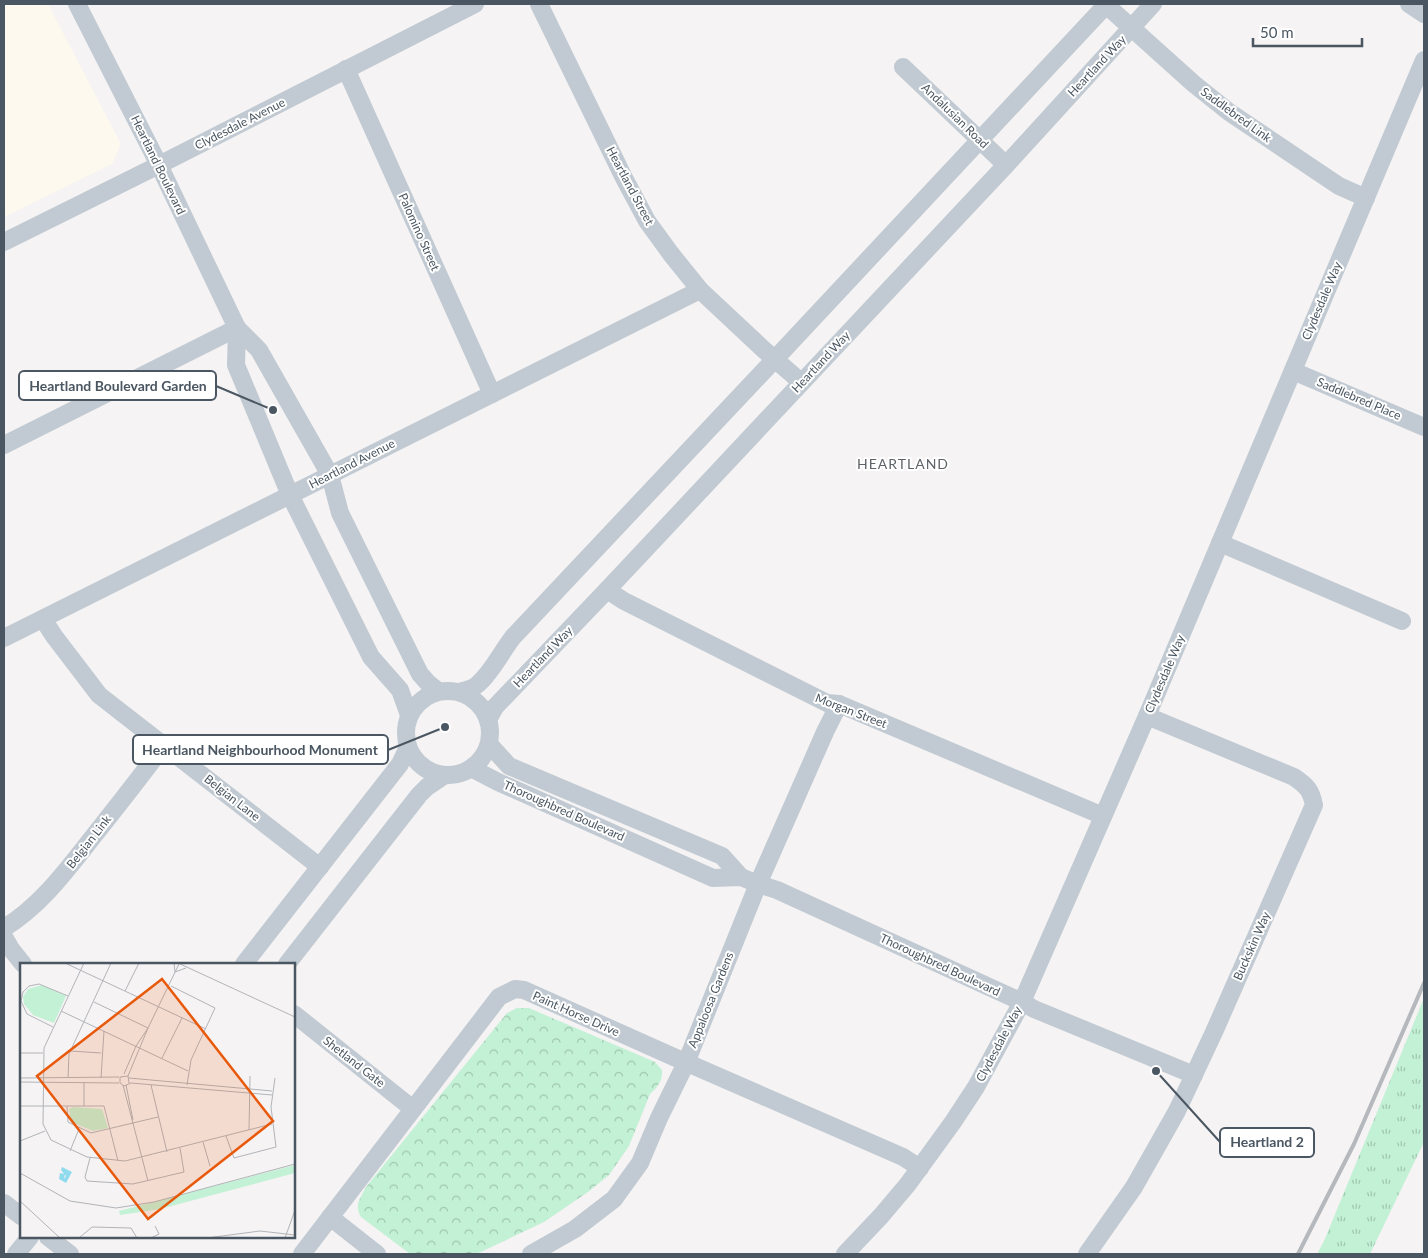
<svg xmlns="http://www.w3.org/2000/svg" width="1428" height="1258" font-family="Lato,sans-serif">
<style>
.commercial{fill:#fdf9ef}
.grass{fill:url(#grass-tufts)}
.park{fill:url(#park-crowns)}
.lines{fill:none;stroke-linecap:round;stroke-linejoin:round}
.minor{stroke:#c1cad2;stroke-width:18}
.rail{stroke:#b5b8bd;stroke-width:4}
.labels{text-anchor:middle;stroke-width:4;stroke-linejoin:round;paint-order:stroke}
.street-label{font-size:12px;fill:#4a5661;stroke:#fff}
.neighbourhood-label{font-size:14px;letter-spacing:1px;fill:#5f6368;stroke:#fff}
.inset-road{fill:none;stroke:#b1b4b9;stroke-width:1}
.view{fill:#e8590c;fill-opacity:0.15;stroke:#e8590c;stroke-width:2.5}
.inset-edge{fill:none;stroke:#4a5661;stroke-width:2.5}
.leader{fill:none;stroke:#4a5661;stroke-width:2}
.callout-dot{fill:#4a5661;stroke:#fff;stroke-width:2}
.callout{fill:#fff;stroke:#4a5661;stroke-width:2}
.callout-label{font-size:14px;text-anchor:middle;font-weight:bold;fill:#4a5661}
</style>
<defs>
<pattern id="grass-tufts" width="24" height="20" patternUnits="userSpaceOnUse" patternTransform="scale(1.25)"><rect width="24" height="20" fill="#c3f1d5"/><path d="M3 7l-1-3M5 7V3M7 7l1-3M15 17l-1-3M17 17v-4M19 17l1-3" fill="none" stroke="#a0c6b0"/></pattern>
<pattern id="park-crowns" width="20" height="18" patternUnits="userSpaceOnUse" patternTransform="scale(1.25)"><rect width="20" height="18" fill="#c3f1d5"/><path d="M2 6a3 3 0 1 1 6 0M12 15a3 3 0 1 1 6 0" fill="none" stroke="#a0c6b0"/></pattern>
</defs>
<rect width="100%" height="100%" fill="#f5f3f3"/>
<path class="commercial" d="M4 4H48L121 144 112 164 4 217Z"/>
<path class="grass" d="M1424 998V1142L1370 1254H1317L1324 1241Z"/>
<path class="park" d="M517 1008H529L655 1062 662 1070C663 1080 658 1087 650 1094L629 1146 609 1175 588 1192 544 1222 485 1250 476 1254H410L361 1217C354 1205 360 1199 366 1187L507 1013Z"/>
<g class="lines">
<g class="minor">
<path d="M539 4 624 178 647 221 671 254 700 290 763 349 801 382"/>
<path d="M1105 4 1194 84 1229 112 1339 186 1366 198"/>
<path d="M1409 4 1424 14"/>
<path d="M903 67 1006 165"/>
<path d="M346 69 492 394"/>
<path d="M4 242 159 165 475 4"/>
<path d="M1293 371 1424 427"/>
<path d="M4 445 237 328 159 165 77 4"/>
<path d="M1220 543 1402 621"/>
<path d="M607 590 624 601 827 703 839 704 1103 816"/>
<path d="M43 619 54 636 99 695 320 867"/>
<path d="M4 638 700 290"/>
<circle cx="448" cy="733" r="42"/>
<path d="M460 692C466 690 473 689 478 684 492 672 502 651 513 637L775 359 1107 4"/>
<path d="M409 715 400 690 371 657 290 495 236 365 237 328 259 350 330 475 340 513 420 674 428 683 438 691"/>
<path d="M488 720 495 707 607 590 1006 165 1153 4"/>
<path d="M489 744 509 766 722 856 741 877"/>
<path d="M471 768 498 782 713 878 741 877 758 884 777 890 1022 1002 1034 1009 1194 1075"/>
<path d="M4 928C42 905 69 867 96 833 119 804 142 775 164 745"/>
<path d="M4 937 11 949 23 964"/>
<path d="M244 964 400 764 408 747"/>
<path d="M287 964 419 795 427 787 445 775"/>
<path d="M294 1014 413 1109"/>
<path d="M4 1203 21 1216"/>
<path d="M330 1217 377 1254"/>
<path d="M48 1237 70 1254"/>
<path d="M16 1254 30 1237"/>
<path d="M302 1254 499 997 515 989 524 990 676 1058 903 1157 920 1168"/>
<path d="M531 1254 575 1229 614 1199 640 1163 659 1118 686 1063 758 884 825 732 839 704"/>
<path d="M845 1254 881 1216 908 1184 953 1122 976 1087 1022 1002 1147 716 1424 60"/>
<path d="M1087 1254 1134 1187 1177 1111 1214 1032 1314 805C1311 790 1307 786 1294 777L1147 716"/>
</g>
<path class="rail" d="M1298 1254 1354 1144 1424 983"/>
</g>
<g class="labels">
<g class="street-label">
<text transform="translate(1097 66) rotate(-47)" y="4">Heartland Way</text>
<text transform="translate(1236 115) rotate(36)" y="4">Saddlebred Link</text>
<text transform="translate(955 116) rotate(44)" y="4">Andalusian Road</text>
<text transform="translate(240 124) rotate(-27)" y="4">Clydesdale Avenue</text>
<text transform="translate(158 165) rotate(64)" y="4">Heartland Boulevard</text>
<text transform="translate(630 186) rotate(62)" y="4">Heartland Street</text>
<text transform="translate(419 232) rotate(66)" y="4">Palomino Street</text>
<text transform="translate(1322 301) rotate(-67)" y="4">Clydesdale Way</text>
<text transform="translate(821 362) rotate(-47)" y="4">Heartland Way</text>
<text transform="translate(1359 399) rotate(23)" y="4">Saddlebred Place</text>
<text transform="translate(352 464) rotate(-27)" y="4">Heartland Avenue</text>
<text transform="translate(543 657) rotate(-46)" y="4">Heartland Way</text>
<text transform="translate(1165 674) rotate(-67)" y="4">Clydesdale Way</text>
<text transform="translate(851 711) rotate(21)" y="4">Morgan Street</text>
<text transform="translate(232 798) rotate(38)" y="4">Belgian Lane</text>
<text transform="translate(564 811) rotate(24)" y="4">Thoroughbred Boulevard</text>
<text transform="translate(89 842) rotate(-52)" y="4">Belgian Link</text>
<text transform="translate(1252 946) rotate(-66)" y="4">Buckskin Way</text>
<text transform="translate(940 965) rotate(25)" y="4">Thoroughbred Boulevard</text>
<text transform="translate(711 1000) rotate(-68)" y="4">Appaloosa Gardens</text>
<text transform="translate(576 1014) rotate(24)" y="4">Paint Horse Drive</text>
<text transform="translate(999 1044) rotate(-62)" y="4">Clydesdale Way</text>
<text transform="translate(354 1062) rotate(38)" y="4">Shetland Gate</text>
</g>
<g class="neighbourhood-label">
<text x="903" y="469">HEARTLAND</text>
</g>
</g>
<g transform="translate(20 963)">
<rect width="275" height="275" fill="#f5f3f3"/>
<path d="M275 202V210L140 246 100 252 99 248Z" fill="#c3f1d5"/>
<path d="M22 22 46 33 34 60 13 52 4 41 3 34 8 26ZM53 144 82 146 88 165 73 168 51 159 49 146Z" fill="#c3f1d5"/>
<path d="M11 31H35L34 45 11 44Z" fill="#c3f1d5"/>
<path d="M42 204 52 209 46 220 39 216 40 210 45 211 44 216 46 213 41 207Z" fill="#90daee"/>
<path class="inset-road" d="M45 0 186 66M64 0 24 85 23 161 31 177 67 194 105 198 252 161M154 0 155 9 166 5M158 0 275 54M151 23 195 45 171 97 167 122M105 28 119 0M74 39 128 65 159 1M41 48 168 108M33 64 7 51 1 38 3 29 9 23 19 21 48 33M50 88 81 90M0 90H23M142 95 162 55M104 111 116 83 128 65 108 113M0 115 99 114M48 115 49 91 91 0M81 115 84 68M109 115 252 128M0 119 99 120M109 120 108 113 100 114V120L104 123 111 120 252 132M103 122 128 218M106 122 113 157M131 122 147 189M0 143H84L98 198M47 143 48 159 71 170 138 154M64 143V119M229 167 230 113M206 173 214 195 256 184 251 144 255 115M0 178 25 168M183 179 190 203M50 188 59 166M70 195 65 214 67 218 113 221 164 209 160 185M0 210 50 238 96 245 134 239 275 201M0 238 40 275M59 275 72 264 111 265 117 275M131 275 139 271 135 263M187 275 240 268 275 272M265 275 275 247"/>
<path class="view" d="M142 16 253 158 128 256 17 113Z"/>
<rect width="275" height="275" class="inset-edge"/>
</g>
<path class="leader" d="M273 410L216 386M445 727L388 750M1156 1071L1220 1142"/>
<g class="callout-dot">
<circle cx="273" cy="410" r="5"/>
<circle cx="445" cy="727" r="5"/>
<circle cx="1156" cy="1071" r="5"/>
</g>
<g class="callout">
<rect x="19" y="371" width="197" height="29" rx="5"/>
<rect x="133" y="735" width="255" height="29" rx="5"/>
<rect x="1220" y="1128" width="94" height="29" rx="5"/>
</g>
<g class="callout-label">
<text x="118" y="391">Heartland Boulevard Garden</text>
<text x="260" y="755">Heartland Neighbourhood Monument</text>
<text x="1267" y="1147">Heartland 2</text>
</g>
<rect width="1428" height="1258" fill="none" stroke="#4a5661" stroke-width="10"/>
<path d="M1253 38v8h109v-8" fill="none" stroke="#4a5661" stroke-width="2.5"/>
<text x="1260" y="38" font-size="15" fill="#4a5661" stroke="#ffffff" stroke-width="4" paint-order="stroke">50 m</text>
</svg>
